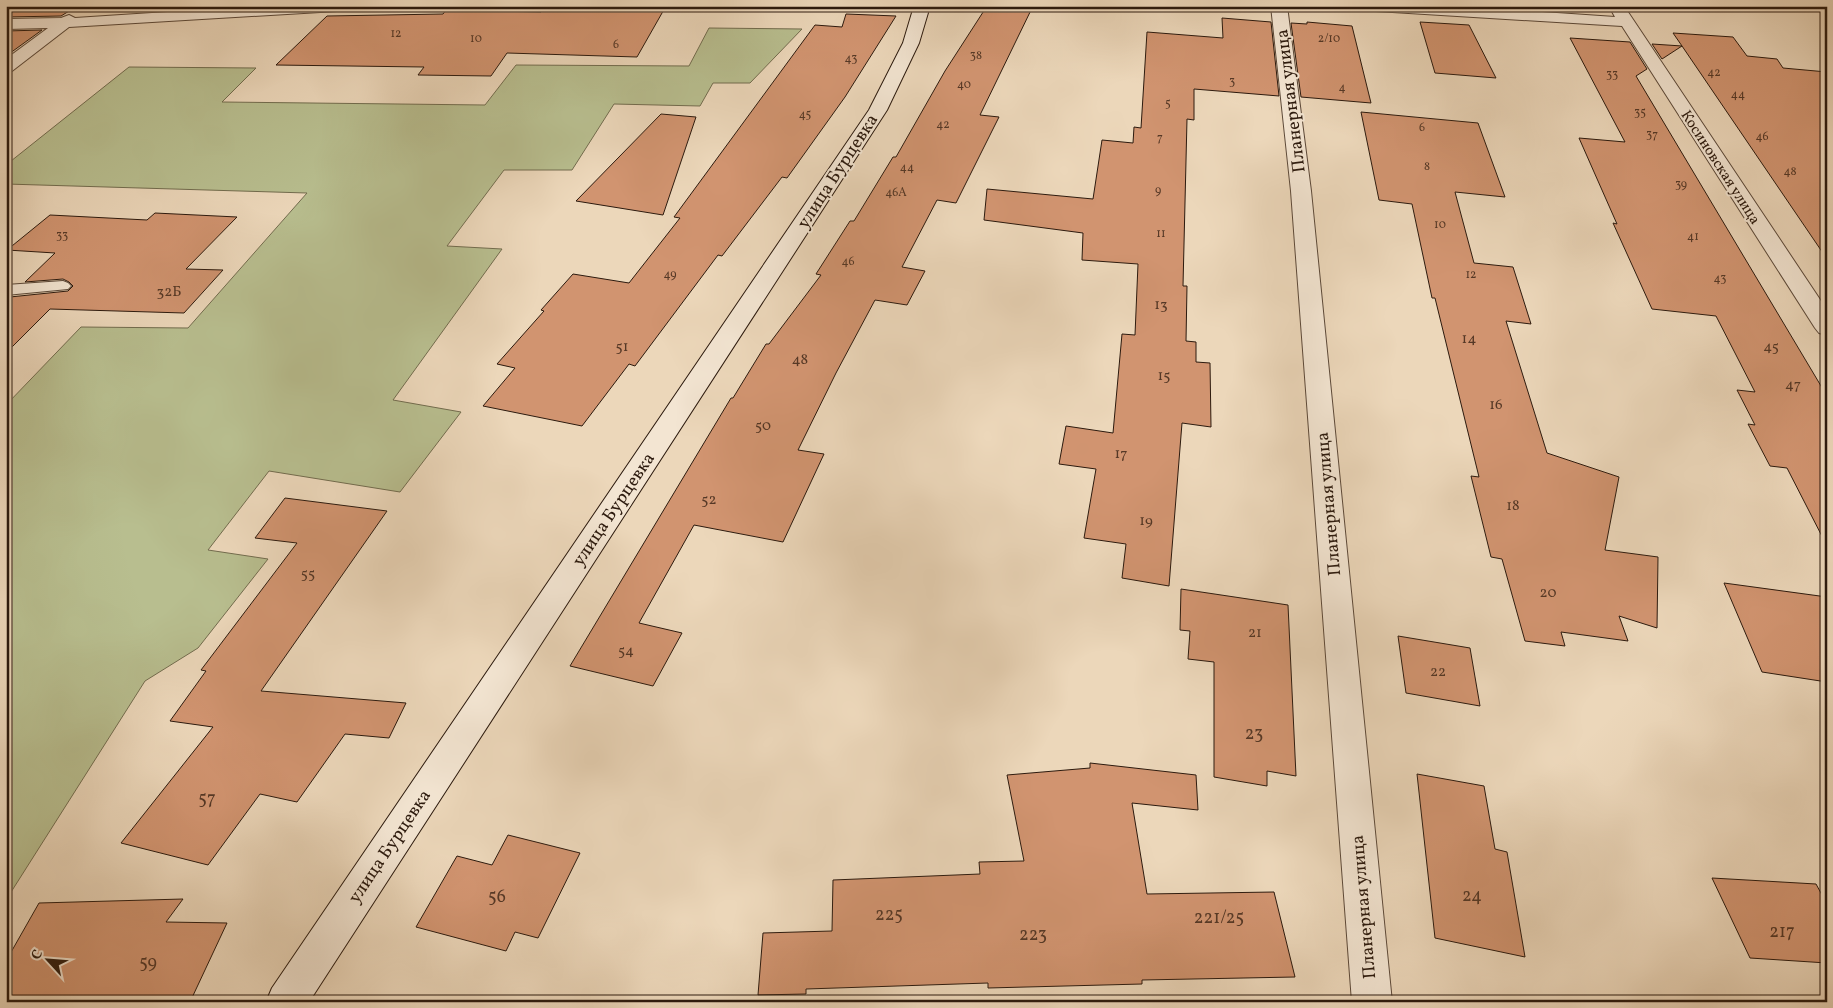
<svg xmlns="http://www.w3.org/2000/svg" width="1833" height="1008" font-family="Vollkorn,serif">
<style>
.green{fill:#b8be8f;stroke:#726c4e}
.building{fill:#d19470;stroke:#2c1a0e}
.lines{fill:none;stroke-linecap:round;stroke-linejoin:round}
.lane-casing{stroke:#5c4939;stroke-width:2}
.street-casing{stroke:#5c4939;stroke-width:2}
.secondary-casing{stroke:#2c1a0e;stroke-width:2}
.lane{fill:#f3e5d2;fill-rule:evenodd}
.street{fill:#f3e5d2;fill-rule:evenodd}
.secondary{fill:#f3e5d2;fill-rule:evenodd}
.labels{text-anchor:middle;stroke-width:4;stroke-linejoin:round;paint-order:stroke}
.far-number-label{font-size:12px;fill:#553826}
.far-street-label{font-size:15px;fill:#2c1a0e;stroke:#f3e5d2}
.number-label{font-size:15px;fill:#553826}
.street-label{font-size:18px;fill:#2c1a0e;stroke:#f3e5d2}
.near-number-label{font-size:18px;fill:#553826}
</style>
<rect width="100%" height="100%" fill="#ecd7ba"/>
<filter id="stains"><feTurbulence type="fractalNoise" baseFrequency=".004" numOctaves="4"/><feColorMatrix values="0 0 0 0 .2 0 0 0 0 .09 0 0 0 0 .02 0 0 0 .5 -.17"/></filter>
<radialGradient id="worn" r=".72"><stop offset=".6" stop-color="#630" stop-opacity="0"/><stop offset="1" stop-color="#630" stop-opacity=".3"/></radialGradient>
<path class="green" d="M709 28 802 29 750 83H713L700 106 614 104 572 170H504L447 246 502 249 393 400 461 412 400 492 269 471 208 550 268 559 198 648 145 681 6 900V405L81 327 188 328 307 193 6 184V165L129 67 256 68 222 102 485 105 516 65 689 66Z"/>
<g class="building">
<path d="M608 6H666L637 57 507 53 491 76 418 75 424 67 276 65 327 16 443 14 446 10 541 12 544 7 607 8Z"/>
<path d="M987 6H1033L980 115 999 117 956 203 937 200 902 267 925 271 907 305 875 300 836 373 798 450 824 454 783 542 694 525 639 623 682 633 653 686 570 666 731 398H733L766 344H769L821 275 816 274 850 221H854L893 157H896L945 71Z"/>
<path d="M74 8 61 16 6 17V9Z"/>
<path d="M846 14 896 16 845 97 787 178 782 177 722 256 718 255 635 366 629 364 582 426 483 406 515 368 497 364 544 311 541 310 573 274 629 283 680 218 674 217 815 25 842 27Z"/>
<path d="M1222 18 1271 22 1279 96 1194 89V120L1187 119 1183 286H1187L1186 341 1196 342V362L1210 363 1211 427 1182 423 1169 586 1122 578 1126 544 1084 538 1096 469 1059 464 1066 426 1113 433 1122 334 1135 335 1138 264 1082 260 1083 233 984 220 987 189 1093 199 1102 140 1133 143 1134 127 1141 128 1147 32 1223 38Z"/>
<path d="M1307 22 1352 26 1371 103 1301 97 1291 23 1307 24Z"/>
<path d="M1420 22 1469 25 1496 78 1435 73Z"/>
<path d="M42 30 6 56V31Z"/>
<path d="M1673 33 1733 37 1747 56 1777 59 1783 68 1827 72V259L1682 46 1662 59 1652 44 1682 46Z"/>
<path d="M1570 38 1630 42 1647 69 1636 76 1827 396V546L1787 468 1770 466 1748 424 1755 425 1737 390 1755 392 1716 316 1652 309 1613 223 1617 224 1579 138 1625 142Z"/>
<path d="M1361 112 1478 123 1505 197 1455 192 1474 263 1513 267 1531 324 1506 321 1547 453 1619 477 1605 550 1658 557 1657 628 1619 616 1628 641 1561 632 1565 646 1525 641 1502 559 1491 557 1471 476 1479 477 1435 298H1432L1412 204 1379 200Z"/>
<path d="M661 114 696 117 663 215 576 201Z"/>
<path d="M155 213 237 217 186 269 223 270 184 313 50 309 6 353V300L10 297 68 291 73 286 69 282 63 279 25 282 55 253 7 250 50 215 147 220Z"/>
<path d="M285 498 387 511 261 691 406 703 389 738 345 734 297 802 260 794 208 865 121 843 213 727 170 721 206 671 201 670 297 543 255 538Z"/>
<path d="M1724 583 1827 597V682L1762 672Z"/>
<path d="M1181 589 1288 605 1296 776 1267 771V786L1214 777V662L1188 659 1190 631 1180 630Z"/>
<path d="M1398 636 1470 648 1480 706 1406 693Z"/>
<path d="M1090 763 1196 775 1198 810 1132 803 1147 894 1274 892 1295 977 1142 980V984L988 988V983L806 989V994L758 995 763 933 832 931 833 880 980 874 979 862 1024 861 1007 775 1090 768Z"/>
<path d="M1417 774 1484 786 1495 849 1507 852 1525 957 1435 938Z"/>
<path d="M508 835 580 853 538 938 515 932 506 951 416 927 457 856 492 865Z"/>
<path d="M1712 878 1816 884 1827 904V963L1750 958Z"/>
<path d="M183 899 166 922 227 923 190 1002H6V961L39 903Z"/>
</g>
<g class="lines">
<g class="lane-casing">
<path id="lane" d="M63 281 68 283 71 286 68 289 6 295V285Z"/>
</g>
<g class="street-casing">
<g id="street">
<path d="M259 6H344L342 9 337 11 69 27 12 71 6 72V59L48 28 6 29V19L61 18 69 15 75 18Z"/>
<path d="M1271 6H1287L1311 191 1392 1002H1352L1291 191Z"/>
<path d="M1369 6H1452L1615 17 1609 6H1624L1827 310V335L1819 333 1815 328 1622 26 1376 11 1371 9Z"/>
</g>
</g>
<g class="secondary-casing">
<path id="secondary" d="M914 6H930L919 43 887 110 309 1002H266L272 988 869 110 903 43Z"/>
</g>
<use href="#lane" class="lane"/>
<use href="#street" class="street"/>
<use href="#secondary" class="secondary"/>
</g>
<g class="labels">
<g class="far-number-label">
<text x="396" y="37">12</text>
<text x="476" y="42">10</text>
<text x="1329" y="42">2/10</text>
<text x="616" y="48">6</text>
<text x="976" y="59">38</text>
<text x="851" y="62">43</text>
<text x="1714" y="76">42</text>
<text x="1612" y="78">33</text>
<text x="1232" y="85">3</text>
<text x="964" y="88">40</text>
<text x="1342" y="91">4</text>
<text x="1738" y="98">44</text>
<text x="1168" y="107">5</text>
<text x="1640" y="116">35</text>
<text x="805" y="118">45</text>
<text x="943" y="128">42</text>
<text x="1422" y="131">6</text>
<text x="1652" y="138">37</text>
<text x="1762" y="140">46</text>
<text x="1160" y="141">7</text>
<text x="1427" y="170">8</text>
<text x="907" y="171">44</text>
<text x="1790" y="175">48</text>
<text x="1681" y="188">39</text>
<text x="1158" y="194">9</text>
<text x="896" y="196">46А</text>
<text x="1440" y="228">10</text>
<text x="1161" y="237">11</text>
<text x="62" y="239">33</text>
<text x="1693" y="240">41</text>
<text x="848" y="265">46</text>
<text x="670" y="278">49</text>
<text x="1471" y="278">12</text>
<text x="1720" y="282">43</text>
</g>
<g class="far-street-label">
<text transform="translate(1721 167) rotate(57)" y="5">Косиновская улица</text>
</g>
<g class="number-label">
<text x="169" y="296">32Б</text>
<text x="1161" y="309">13</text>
<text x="1469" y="343">14</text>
<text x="622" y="351">51</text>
<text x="1771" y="351">45</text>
<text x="800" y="364">48</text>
<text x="1164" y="380">15</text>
<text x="1793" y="389">47</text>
<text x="1496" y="409">16</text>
<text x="763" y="430">50</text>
<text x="1121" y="458">17</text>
<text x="709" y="504">52</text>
<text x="1513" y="510">18</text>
<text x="1146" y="525">19</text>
<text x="308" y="578">55</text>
<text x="1548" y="597">20</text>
<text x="1255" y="637">21</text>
<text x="626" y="655">54</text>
<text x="1438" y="676">22</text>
</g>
<g class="street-label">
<text transform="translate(1290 101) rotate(-97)" y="6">Планерная улица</text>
<text transform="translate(837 171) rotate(-57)" y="6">улица Бурцевка</text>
<text transform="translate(1328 504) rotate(-95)" y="6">Планерная улица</text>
<text transform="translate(613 509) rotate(-56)" y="6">улица Бурцевка</text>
<text transform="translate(389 846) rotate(-56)" y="6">улица Бурцевка</text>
<text transform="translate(1363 907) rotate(-95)" y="6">Планерная улица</text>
</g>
<g class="near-number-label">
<text x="1254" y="739">23</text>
<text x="207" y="804">57</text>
<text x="1472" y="901">24</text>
<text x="497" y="902">56</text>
<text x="889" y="920">225</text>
<text x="1219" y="923">221/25</text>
<text x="1782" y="937">217</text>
<text x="1033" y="940">223</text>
<text x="148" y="968">59</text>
</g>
</g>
<rect width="1833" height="1008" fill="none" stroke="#ecd7ba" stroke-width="25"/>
<rect x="8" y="8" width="1818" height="993" fill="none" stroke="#2c1a0e" stroke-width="2.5"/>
<rect x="12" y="12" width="1808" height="983" fill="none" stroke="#2c1a0e"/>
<g transform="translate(48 960) rotate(296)" stroke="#f3e5d2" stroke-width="4" paint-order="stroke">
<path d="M0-4L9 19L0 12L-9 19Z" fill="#2c1a0e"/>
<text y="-8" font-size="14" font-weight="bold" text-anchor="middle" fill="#2c1a0e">С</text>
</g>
<rect width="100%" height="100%" filter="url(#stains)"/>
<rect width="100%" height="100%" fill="url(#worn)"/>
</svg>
